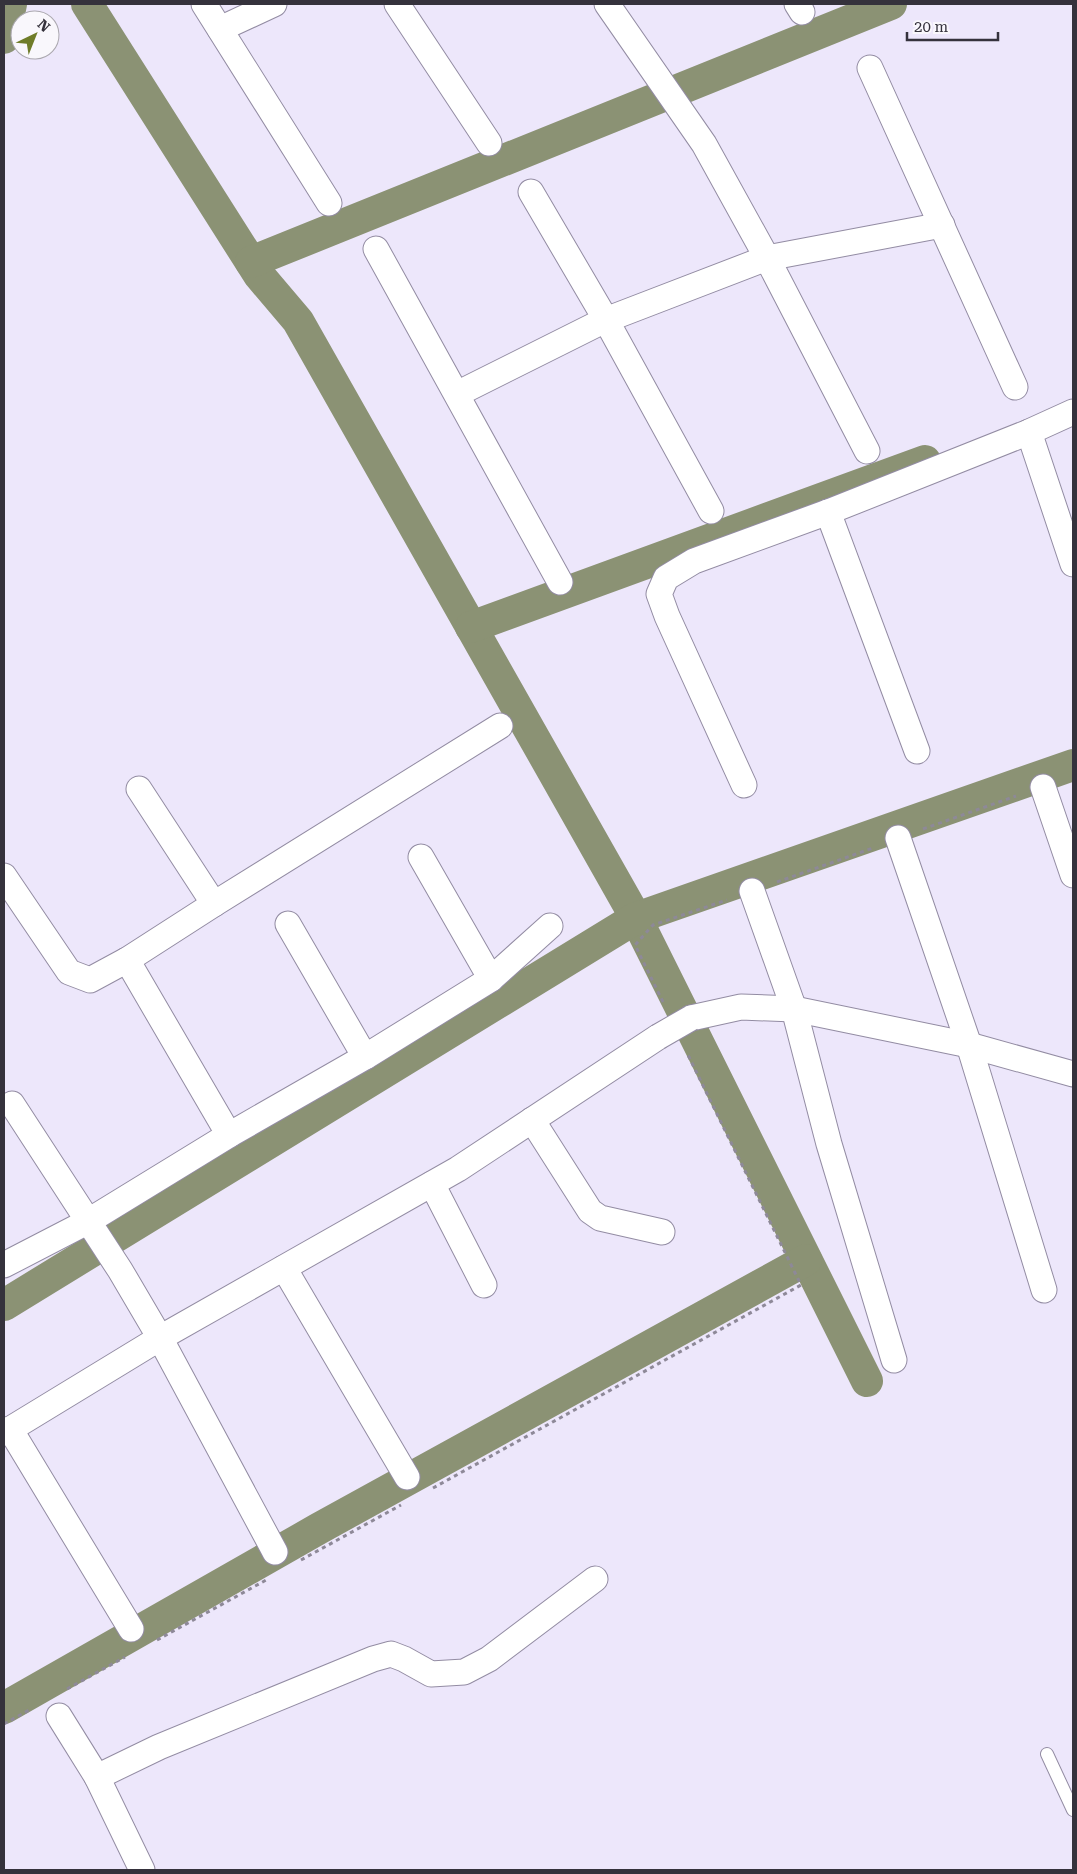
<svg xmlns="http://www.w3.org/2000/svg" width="1077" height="1874" font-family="'Roboto Serif',serif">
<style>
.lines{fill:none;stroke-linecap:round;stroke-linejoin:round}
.canal{stroke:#8b9274;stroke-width:32}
.lane-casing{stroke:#938ca3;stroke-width:14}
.street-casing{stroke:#938ca3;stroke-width:27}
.path{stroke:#8e8998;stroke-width:3;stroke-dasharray:4 4;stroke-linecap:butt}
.lane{stroke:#fff;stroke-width:12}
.street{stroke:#fff;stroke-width:25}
.street-bridge-casing{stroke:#938ca3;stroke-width:27;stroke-linecap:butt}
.street-bridge{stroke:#fff;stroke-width:25}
</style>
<rect width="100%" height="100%" fill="#ede7fb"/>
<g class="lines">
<g class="canal">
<path d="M87 4 259 275 298 321 636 918 867 1381"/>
<path d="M4 38 11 4"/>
<path d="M251 262 891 4"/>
<path d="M471 627 925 461"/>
<path d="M4 1305 636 918 1073 765"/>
<path d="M4 1708 318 1529 806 1260"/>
</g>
<g class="lane-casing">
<path id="lane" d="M1047 1754 1073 1810"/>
</g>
<g class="street-casing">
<g id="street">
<path d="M204 4 329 203"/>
<path d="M397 4 489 143"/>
<path d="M607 4 704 144 767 258 867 451"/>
<path d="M797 4 802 12"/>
<path d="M220 29 274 4"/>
<path d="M870 68 1015 387"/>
<path d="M531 192 606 320 711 511"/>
<path d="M376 249 560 582"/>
<path d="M457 394 603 321 767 258 942 225"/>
<path d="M1029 432 1073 564"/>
<path d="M828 512 917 751"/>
<path d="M744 785 667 616 659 594 666 578 694 561 828 512 1029 432 1073 412"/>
<path d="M1043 787 1073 875"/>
<path d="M139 789 214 904"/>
<path d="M898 838 969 1045 1044 1290"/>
<path d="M421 857 491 979"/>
<path d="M4 876 69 972 90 980 127 960 214 904 500 726"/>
<path d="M752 891 794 1009 829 1144 894 1360"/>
<path d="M288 924 365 1057"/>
<path d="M127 960 229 1135"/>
<path d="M691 1018 741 1007 794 1009 969 1045 1073 1074"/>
<path d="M12 1104 120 1270 160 1338 275 1552"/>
<path d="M532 1120 590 1211 600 1218 662 1232"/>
<path d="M432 1184 484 1285"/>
<path d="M4 1265 87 1222 229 1135 365 1057 491 979 550 926"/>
<path d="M284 1268 407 1477"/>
<path d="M10 1429 131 1629"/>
<path d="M4 1433 160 1338 458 1169 658 1037"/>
<path d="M59 1716 97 1777 142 1870"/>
<path d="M97 1777 159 1747 373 1659 391 1654 404 1659 431 1674 464 1672 489 1659 595 1579"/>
</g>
</g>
<g class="path">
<path d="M923 829 1016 796"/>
<path d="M777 882 873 848"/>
<path d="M663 1002 635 945 653 925 727 900"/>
<path d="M433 1488 801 1285 687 1053"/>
<path d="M301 1560 401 1505"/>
<path d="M157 1640 268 1579"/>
<path d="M67 1689 125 1657"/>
<path d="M4 1724 31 1709"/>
</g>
<use href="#lane" class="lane"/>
<use href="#street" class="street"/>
<g class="street-bridge-casing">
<path id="street-bridge" d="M658 1037 691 1018"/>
</g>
<use href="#street-bridge" class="street-bridge"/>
</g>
<rect width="1077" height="1874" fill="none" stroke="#35323c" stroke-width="10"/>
<g transform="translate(35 35) rotate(43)"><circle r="24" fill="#f9f7fc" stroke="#aba8af"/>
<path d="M0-4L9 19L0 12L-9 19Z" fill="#6f7c29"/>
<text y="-8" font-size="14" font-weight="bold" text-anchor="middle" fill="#35323c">N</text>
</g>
<path d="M907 32v8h91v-8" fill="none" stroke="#35323c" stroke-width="2.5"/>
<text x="914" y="32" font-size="15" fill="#35323c" stroke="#f9f7fc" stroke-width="4" paint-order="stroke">20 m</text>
</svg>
